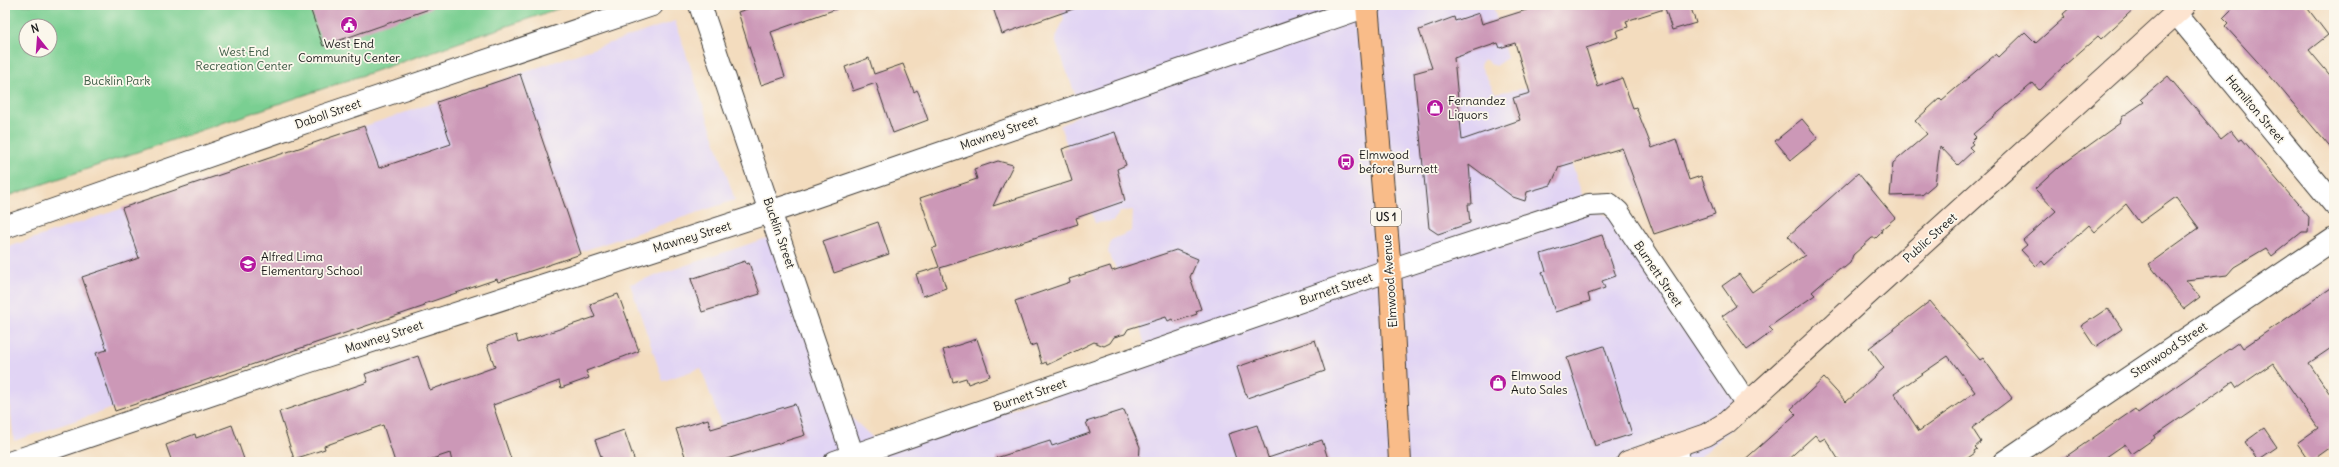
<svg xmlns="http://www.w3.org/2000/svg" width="2339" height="467" font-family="Delius,sans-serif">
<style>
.built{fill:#e1d4f4}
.green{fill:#7acf92;stroke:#4b7657;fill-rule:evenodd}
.building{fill:#cc98b7;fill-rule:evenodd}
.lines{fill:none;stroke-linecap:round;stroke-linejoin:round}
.minor-casing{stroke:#3c3934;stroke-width:24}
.tertiary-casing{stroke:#3c3934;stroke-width:24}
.secondary-casing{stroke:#3c3934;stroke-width:24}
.primary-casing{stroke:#3c3934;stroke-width:24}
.minor{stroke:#fff;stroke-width:22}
.tertiary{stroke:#fff;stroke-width:22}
.secondary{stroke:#fde4d0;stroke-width:22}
.primary{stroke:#f9bc89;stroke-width:22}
.labels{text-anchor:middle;stroke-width:3.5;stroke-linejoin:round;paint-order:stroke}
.shield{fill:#fbf7ec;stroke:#5f5e5a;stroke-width:1}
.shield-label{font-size:11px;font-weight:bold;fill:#1c1c1c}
.poi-label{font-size:12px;fill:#1c1c1c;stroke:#fbf7ec;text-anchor:start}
.park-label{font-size:12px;fill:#3d5b45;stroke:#fbf7ec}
.street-label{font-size:12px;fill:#1c1c1c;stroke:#fbf7ec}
</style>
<rect width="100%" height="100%" fill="#fbf7ec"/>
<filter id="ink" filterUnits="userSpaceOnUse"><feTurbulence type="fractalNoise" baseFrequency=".025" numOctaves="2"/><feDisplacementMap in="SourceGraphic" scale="8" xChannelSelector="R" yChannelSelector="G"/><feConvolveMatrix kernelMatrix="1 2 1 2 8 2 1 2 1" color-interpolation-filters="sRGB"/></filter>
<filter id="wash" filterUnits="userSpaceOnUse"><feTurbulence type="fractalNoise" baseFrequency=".012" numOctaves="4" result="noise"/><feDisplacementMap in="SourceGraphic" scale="16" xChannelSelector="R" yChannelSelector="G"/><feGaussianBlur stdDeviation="0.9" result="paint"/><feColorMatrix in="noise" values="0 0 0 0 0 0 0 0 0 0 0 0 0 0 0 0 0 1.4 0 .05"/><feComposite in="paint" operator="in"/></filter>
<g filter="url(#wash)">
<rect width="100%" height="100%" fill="#f3dcbe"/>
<g class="built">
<path d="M1060 5H1493L1507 58 1495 66 1484 59 1480 65 1495 93 1561 83 1564 141 1588 212 1616 217 1756 405 1695 462H868L867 459 824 462H734L701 368 663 381 630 284 782 233 837 404 888 452 1149 362 1136 311 1108 252 1111 240 1132 231 1133 210 1121 211 1113 221 1095 223 1060 126 1082 113 1055 40 1064 19Z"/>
<path d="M675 21 735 200 14 441 5 363V248Z"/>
</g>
<path class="green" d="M5 5H569L5 197ZM26 26H50V50H26Z"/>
<g id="blocks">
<g class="building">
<path d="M309 5H432V8L323 46Z"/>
<path d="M759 5H839V8L771 32 785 77 761 85 738 12Z"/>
<path d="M992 5H1076V8L1002 34Z"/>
<path d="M1542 5H1664V9L1626 21 1628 27 1616 31 1618 37 1586 48 1598 87 1622 78 1633 108 1636 107 1652 148 1676 139 1689 180 1701 176 1715 214 1654 234 1622 148 1559 167 1551 185 1527 192 1525 201 1513 197 1469 164 1472 204H1468L1470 223 1438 234 1429 228 1414 73 1432 68 1419 30 1454 17 1455 21 1479 13 1482 24ZM1498 43 1500 48 1515 43 1530 93 1513 98 1520 120 1462 140 1454 58Z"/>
<path d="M1664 5H1690L1696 23 1672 30Z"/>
<path d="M2073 5H2138L2101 39 2098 36 2065 65 2039 90 2033 83 1973 134 1976 137 1971 142 1973 144 1969 147 1973 151 1958 165 1940 146 1935 184 1922 195 1890 196 1893 163 1927 134 1915 121 1940 98 1942 100 1996 54 1999 57 2025 32 2036 43 2065 17 2063 14Z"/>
<path d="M2236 5H2305L2328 35 2309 50 2334 80V152L2265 70 2225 26 2228 23 2223 18Z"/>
<path d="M869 58 874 74 903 64 914 92 917 90 919 94 928 120 893 133 876 83 853 91 845 67Z"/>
<path d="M520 74 581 254 498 282 497 279 424 304 425 306 115 411 96 353 107 350 82 277 139 258 122 208 364 126 379 168 451 144 437 102Z"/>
<path d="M2168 76 2221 139 2231 131 2239 141 2242 139 2309 217 2308 232H2302L2272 256 2266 248 2234 267 2227 275 2186 280 2200 297 2184 309 2149 264 2199 228 2176 197 2140 223 2126 204 2095 232 2089 225 2045 265 2042 261 2036 266 2021 250 2027 245 2023 240 2056 211 2035 189 2059 167 2120 123 2122 117 2144 102 2141 99Z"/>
<path d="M1802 119 1818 138 1791 160 1775 141Z"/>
<path d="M1115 132 1126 165 1117 169 1125 201 1076 218 1078 224 940 268 946 288 923 296 916 274 939 267 932 248 937 247 920 198 977 179 974 169 998 161 1013 165 993 206 1072 181 1062 149Z"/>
<path d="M1858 173 1895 218 1882 229 1881 233 1876 238H1872L1853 255 1850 263 1844 268H1840L1812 292 1815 295 1769 327 1773 331 1747 350 1722 316 1736 306 1722 286 1739 274 1752 292 1805 255 1788 236Z"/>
<path d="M878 222 889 254 834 273 823 241Z"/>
<path d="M1602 235 1616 276 1602 281 1605 288 1588 294 1590 301 1555 312 1542 272 1546 271 1541 254Z"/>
<path d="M1176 250 1198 259 1190 277 1201 309 1196 311 1197 314 1174 322 1172 319 1168 321 1166 317 1128 329 1125 334 1114 337 1110 343 1104 346 1094 342 1047 365 1046 362 1042 364 1036 344 1030 346 1015 301 1070 282 1069 279 1110 266 1112 271Z"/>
<path d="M745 261 746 264 749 263 760 294 702 312 691 279Z"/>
<path d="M2334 286V346L2309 363 2334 400V451L2331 447 2310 462 2297 443 2318 428 2273 363 2237 388 2233 382 2154 436 2155 438 2132 454 2125 444 2099 462H2058L2135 409 2138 413 2239 342 2243 348Z"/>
<path d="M618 294 639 351 586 371 589 378 561 388 559 381 493 405 512 462H452L450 453 423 462H395L383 425 324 446 325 449 294 459 279 412 368 382 365 374 418 356 430 390 495 367 487 345 516 335 518 343 595 317 590 304Z"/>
<path d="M1930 301 1980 360 1983 358 2012 398 1972 428 1981 442 1975 447 1977 449 1974 451 1975 453 1962 462H1840L1825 438 1820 441 1815 435 1785 462H1742L1796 414 1791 409 1824 378 1846 402 1884 368 1869 348ZM1948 356 1975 392 1919 431 1894 393Z"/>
<path d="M2108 308 2122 329 2095 347 2081 326Z"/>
<path d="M977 339 990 376 968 384 966 378 953 382 943 350Z"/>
<path d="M1315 340 1325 371 1247 398 1237 367Z"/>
<path d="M1604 346 1632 434 1595 446 1567 358Z"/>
<path d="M795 404 805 435 717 462H687L676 429 708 419 711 429Z"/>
<path d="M1124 410 1140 447 1139 462H997L996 458 1050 441 1052 446 1090 433 1086 422Z"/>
<path d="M232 425 245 462H172L166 445 195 434 196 438Z"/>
<path d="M1257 425 1269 460 1268 458 1322 440 1329 462H1237L1228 434Z"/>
<path d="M2264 428 2277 447 2258 460 2245 442Z"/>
<path d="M624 430 635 462H603L595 440Z"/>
</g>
</g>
</g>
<g filter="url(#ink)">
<use href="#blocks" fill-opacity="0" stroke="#3c3934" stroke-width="1"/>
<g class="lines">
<g class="minor-casing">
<g id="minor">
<path d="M2176 13 2334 204"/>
<path d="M5 227 314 119 652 5"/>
<path d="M12 462 304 363 791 205 1370 5"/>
<path d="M835 462 1390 270 1589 205 1609 204 1618 212 1747 404"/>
<path d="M1676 462 1680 444"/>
<path d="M2004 462 2334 239"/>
</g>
</g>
<g class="tertiary-casing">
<path id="tertiary" d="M700 5 855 462"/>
</g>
<g class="secondary-casing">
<path id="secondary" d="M1628 462 1706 435 1726 423 2185 5"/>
</g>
<g class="primary-casing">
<path id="primary" d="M1367 5 1390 270 1400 462"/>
</g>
<use href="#minor" class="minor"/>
<use href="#tertiary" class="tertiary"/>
<use href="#secondary" class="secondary"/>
<use href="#primary" class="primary"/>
</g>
</g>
<defs>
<g id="civic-disc" transform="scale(0.9)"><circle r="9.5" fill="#b5179e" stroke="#fbf7ec"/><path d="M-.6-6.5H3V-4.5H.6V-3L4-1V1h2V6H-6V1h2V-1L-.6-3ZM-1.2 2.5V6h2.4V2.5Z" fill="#fff"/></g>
<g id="shop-disc" transform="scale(0.9)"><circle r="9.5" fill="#b5179e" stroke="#fbf7ec"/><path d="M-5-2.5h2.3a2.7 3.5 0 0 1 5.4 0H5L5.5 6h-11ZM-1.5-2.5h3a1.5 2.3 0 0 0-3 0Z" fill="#fff"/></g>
<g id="bus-disc" transform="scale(0.9)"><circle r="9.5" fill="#b5179e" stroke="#fbf7ec"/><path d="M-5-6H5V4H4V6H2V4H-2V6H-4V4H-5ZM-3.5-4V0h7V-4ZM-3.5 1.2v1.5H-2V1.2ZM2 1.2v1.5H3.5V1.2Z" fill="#fff"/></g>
<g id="school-disc" transform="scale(0.9)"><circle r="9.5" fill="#b5179e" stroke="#fbf7ec"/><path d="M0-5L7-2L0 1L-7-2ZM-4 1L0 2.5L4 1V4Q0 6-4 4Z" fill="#fff"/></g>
</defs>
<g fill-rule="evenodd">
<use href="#civic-disc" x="349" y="25"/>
<use href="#shop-disc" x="1435" y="108"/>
<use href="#bus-disc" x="1346" y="162"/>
<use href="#school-disc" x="248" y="264"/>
<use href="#shop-disc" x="1498" y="383"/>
</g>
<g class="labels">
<rect class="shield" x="1371" y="208" width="30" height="18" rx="3"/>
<g class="shield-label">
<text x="1386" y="221">US 1</text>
</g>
<g class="poi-label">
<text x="349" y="48" text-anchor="middle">West End<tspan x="349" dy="14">Community Center</tspan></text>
<text x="1448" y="105">Fernandez<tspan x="1448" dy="14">Liquors</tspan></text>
<text x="1359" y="159">Elmwood<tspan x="1359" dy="14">before Burnett</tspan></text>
<text x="261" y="261">Alfred Lima<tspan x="261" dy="14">Elementary School</tspan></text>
<text x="1511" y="380">Elmwood<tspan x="1511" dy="14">Auto Sales</tspan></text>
</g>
<g class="park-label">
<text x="244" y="56">West End<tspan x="244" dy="14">Recreation Center</tspan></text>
<text x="117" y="85">Bucklin Park</text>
</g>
<g class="street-label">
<text transform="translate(2255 109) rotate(50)" y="4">Hamilton Street</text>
<text transform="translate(328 114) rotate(-19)" y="4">Daboll Street</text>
<text transform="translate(999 133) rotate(-19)" y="4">Mawney Street</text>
<text transform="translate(779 233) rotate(71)" y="4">Bucklin Street</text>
<text transform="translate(692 237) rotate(-17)" y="4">Mawney Street</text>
<text transform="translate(1930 238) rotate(-42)" y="4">Public Street</text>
<text transform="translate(1658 274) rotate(56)" y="4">Burnett Street</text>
<text transform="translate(1390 281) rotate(-94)" y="4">Elmwood Avenue</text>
<text transform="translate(1336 289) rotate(-19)" y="4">Burnett Street</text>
<text transform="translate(384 337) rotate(-18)" y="4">Mawney Street</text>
<text transform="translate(2169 350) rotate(-34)" y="4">Stanwood Street</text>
<text transform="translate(1030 395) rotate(-19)" y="4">Burnett Street</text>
</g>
</g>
<rect width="2339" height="467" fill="none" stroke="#fbf7ec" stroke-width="20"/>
<g transform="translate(38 38) rotate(343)"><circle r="19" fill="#fbf7ec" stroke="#a29f99"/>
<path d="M0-3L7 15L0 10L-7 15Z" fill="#b5179e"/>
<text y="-6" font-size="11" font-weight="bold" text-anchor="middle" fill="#1c1c1c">N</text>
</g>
</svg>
